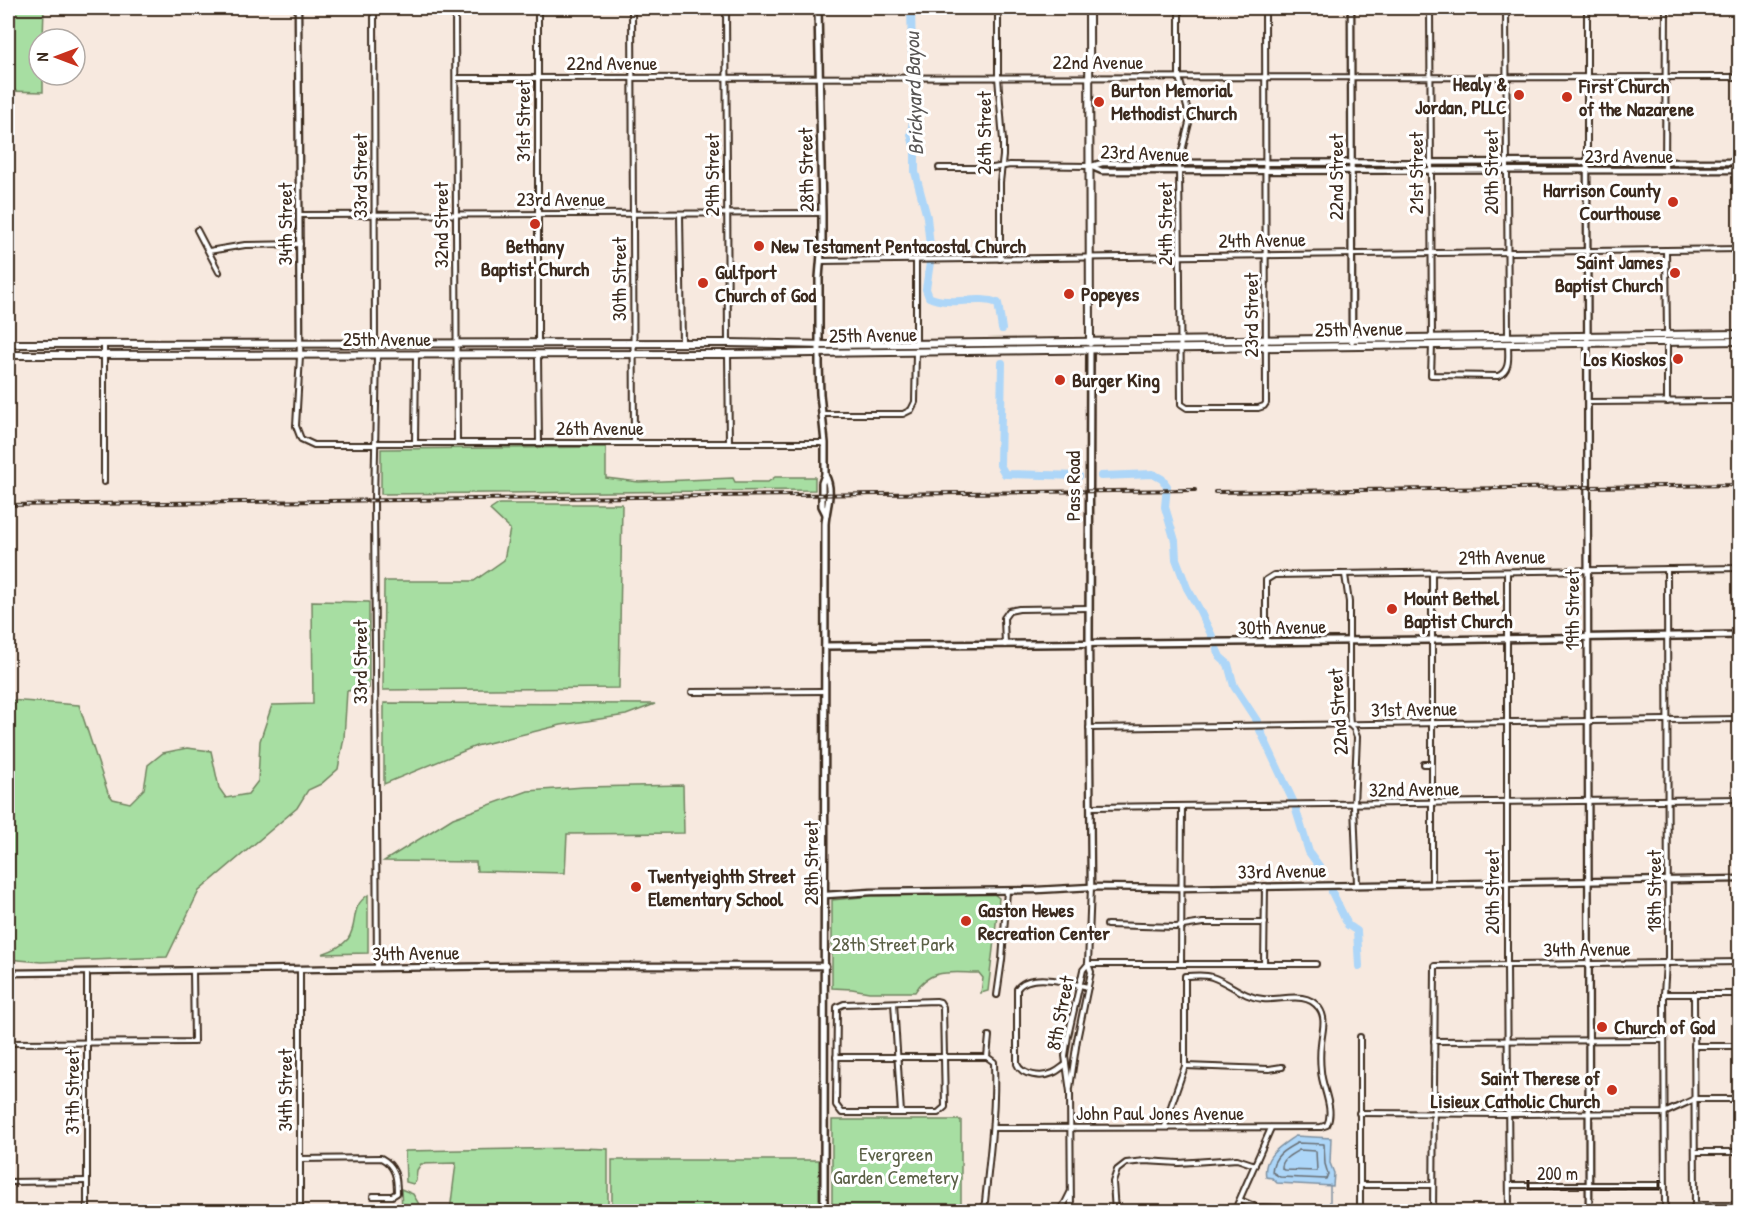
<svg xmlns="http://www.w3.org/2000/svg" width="1747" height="1219" font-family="'Patrick Hand',sans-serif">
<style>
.green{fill:#a7dea2;stroke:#718460;stroke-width:1.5}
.water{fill:#add6f8;stroke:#7f91a1;stroke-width:1.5}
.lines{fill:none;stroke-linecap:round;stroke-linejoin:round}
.shore{stroke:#696f75;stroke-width:1.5}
.stream{stroke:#7f91a1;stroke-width:1.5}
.river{stroke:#add6f8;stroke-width:8}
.minor-casing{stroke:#3b2a1e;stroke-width:8}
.tertiary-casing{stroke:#3b2a1e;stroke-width:9}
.secondary-casing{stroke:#3b2a1e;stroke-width:10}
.primary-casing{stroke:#3b2a1e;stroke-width:10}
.minor{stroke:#fff;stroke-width:4}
.tertiary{stroke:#fff;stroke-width:4.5}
.secondary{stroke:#fff;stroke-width:5}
.primary{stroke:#fff;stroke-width:6}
.rail-casing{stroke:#3b2a1e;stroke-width:4}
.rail{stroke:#fff;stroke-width:1.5;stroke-dasharray:4.5;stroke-linecap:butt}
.poi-dot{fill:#c8321e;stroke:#fff;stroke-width:2}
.labels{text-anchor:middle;stroke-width:6;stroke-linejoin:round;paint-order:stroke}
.street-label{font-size:20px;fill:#3b2a1e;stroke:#fff}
.poi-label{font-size:20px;font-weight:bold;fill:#3b2a1e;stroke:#fff;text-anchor:start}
.park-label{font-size:20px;fill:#5b6046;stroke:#fff}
.water-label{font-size:21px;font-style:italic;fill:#585554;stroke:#fff}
</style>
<rect width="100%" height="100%" fill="#f7e9df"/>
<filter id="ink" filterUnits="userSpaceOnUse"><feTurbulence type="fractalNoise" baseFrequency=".0167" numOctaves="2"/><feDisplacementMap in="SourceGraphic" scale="12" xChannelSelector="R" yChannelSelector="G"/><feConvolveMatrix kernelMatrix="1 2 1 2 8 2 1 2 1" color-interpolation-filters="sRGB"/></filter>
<g filter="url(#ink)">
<g class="green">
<path d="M22 8H44L43 39H39V75H43V92L8 91V13Z"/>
<path d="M606 447V478L639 482 733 478 735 482H768L775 477H815V490L381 494V449Z"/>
<path d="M499 504H622L619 688 383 690 384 581H474L504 560 510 529 490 510Z"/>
<path d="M312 601 369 602V688L347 691 344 738 338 769 321 784 308 790 297 808 199 891 167 957 41 962 8 959V700L79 705 108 793 113 799 130 803 144 789 148 765 163 753 187 748 211 751 219 788 226 798 248 794 258 781 260 741 272 705 313 704Z"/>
<path d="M384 703 655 704 626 715 561 725 476 746 384 784Z"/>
<path d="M683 785 684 833 567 834 565 873 477 871 476 862 384 861 453 818 528 791 584 787Z"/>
<path d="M994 894 999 898 988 991 981 993 983 978 979 973C954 973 929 967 915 992H869L852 989 832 988V900L871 896Z"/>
<path d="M368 895V953L322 954C331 951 342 946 348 939 359 922 349 908 368 895Z"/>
<rect x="832" y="1120" width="129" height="91"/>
<path d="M581 1148 608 1149V1211H450L456 1163 421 1164 417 1170 416 1181 413 1184 406 1182 405 1151Z"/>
<rect x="612" y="1160" width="207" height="51"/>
<path d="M401 1189 413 1194 423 1211H402Z"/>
</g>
<path class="water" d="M1295 1136 1331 1138 1330 1163 1334 1173 1333 1186 1277 1183 1272 1178 1266 1177C1262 1156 1281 1146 1295 1136Z"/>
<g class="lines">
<g class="shore">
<path d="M1297 1143 1324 1144 1325 1164 1328 1174 1326 1179 1280 1177 1272 1172C1273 1156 1284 1150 1297 1143Z"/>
<path d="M1299 1150 1316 1151 1317 1171 1284 1170 1282 1169C1281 1159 1291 1155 1299 1150Z"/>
</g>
<path class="stream" d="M1330 1185V1212"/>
<g class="river">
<path d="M911 8 912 54 916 100 911 134 915 150V172L927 217 931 256 926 289 929 297C950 307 976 295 998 303L1002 329"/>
<path d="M1002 363 1000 465 1005 474 1079 476"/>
<path d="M1101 476 1153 474 1162 479 1167 486 1165 507 1175 541 1176 559 1187 588 1198 607 1212 636"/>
<path d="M1217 650 1220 657 1228 664 1234 686 1257 721"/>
<path d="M1260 730 1293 801"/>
<path d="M1296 810 1309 852 1322 870 1323 874"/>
<path d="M1332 892 1348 925 1357 931 1359 966"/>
</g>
<g class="minor-casing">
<g id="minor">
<path d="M374 8 375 343"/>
<path d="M455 8 457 443"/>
<path d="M538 8V343"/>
<path d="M632 8 634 443"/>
<path d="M726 8 728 343"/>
<path d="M998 8V77L1003 141V156L1000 182V259"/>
<path d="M1179 8V77L1190 119 1179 163 1181 404 1187 408H1258L1264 406 1266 403 1265 8"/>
<path d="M1430 8 1432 338"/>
<path d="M1506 8 1508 337"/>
<path d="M1587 8V162"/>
<path d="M456 78 1740 77"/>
<path d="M939 168H993L1010 165 1089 166"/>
<path d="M1665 170 1666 8"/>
<path d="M680 214 682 343"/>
<path d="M300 215 822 213"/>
<path d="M197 230 219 272"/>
<path d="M1666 250 1667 335"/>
<path d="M209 251 245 245 300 244"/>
<path d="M916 260V344"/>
<path d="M821 261 1740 249"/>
<path d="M104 345V482"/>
<path d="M1432 345 1431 375 1498 376C1511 371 1508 356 1508 344"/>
<path d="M728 354 729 443"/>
<path d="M538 355 539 443"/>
<path d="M300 356 296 426 301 439 314 445H375"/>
<path d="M377 356 374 500 377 968"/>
<path d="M1588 402 1740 401"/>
<path d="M1667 402V343"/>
<path d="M822 414H903L911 410 915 402 916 352"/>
<path d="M375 443H825"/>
<path d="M415 443 416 355"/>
<path d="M1507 572V966L1509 1212"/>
<path d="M1432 573V883"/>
<path d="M1345 575 1349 602V707L1350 725 1354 729 1357 737 1354 805 1357 884"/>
<path d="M1266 642V580L1274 575 1740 568"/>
<path d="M1005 645 1004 618 1009 611 1019 609 1089 608"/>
<path d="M692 692 825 691"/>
<path d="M1089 728 1740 719"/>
<path d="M1424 764H1432"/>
<path d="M1090 807 1740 799"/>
<path d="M1107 925 1176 927 1203 923H1265"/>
<path d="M1088 964H1316"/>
<path d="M1181 964 1182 806"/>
<path d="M1264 964 1265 886"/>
<path d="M87 972V1212"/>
<path d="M1664 994H1740"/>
<path d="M1694 994 1695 1205"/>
<path d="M997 995 1002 960 1007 891"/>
<path d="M936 1001 940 1002 943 1007 945 1107 938 1113H842L836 1105 837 1007 844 1004Z"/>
<path d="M894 1003 901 1113"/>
<path d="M1360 1037V1212"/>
<path d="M1434 1041 1664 1040"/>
<path d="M8 1043 194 1042 193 971"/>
<path d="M1694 1046H1740"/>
<path d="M836 1057H987"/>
<path d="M1065 1065C1061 1068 1058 1071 1053 1073 1042 1078 1022 1076 1017 1064V989C1029 971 1070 983 1088 987"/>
<path d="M1185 1066 1269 1069 1282 1067"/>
<path d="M1070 1088 1077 1040 1091 972 1088 964 1091 887"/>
<path d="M1359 1113 1508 1114 1664 1113 1695 1099H1740"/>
<path d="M993 1128 1321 1127 1327 1125C1335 1109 1322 1088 1321 1071 1320 1062 1320 1053 1321 1044 1322 1031 1327 1019 1319 1008 1306 990 1281 1001 1263 999 1243 997 1230 983 1212 977 1204 974 1193 976 1185 976V1066L1168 1115 1165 1127"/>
<path d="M1695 1152H1740"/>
<path d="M300 1159 381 1158C396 1166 397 1178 397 1193L392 1196H373"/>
<path d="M8 1182 87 1181"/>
<path d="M1360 1185H1433"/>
<path d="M1509 1185H1665"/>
<path d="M1240 1200 1256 1207 1283 1208 1294 1212"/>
<path d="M300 1212V969"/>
<path d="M984 1212C989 1161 996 1112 994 1062L987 1057 989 1036"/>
<path d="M1058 1212 1065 1203 1070 1193"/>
<path d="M1071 1212 1070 1092 1065 1056 1068 1036 1083 970 1088 964"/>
<path d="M1115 1212 1113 1182 1117 1170 1126 1163 1145 1161 1179 1163 1237 1159 1255 1165"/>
<path d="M1234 1212 1271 1128"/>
<path d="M1433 1212 1435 966 1740 962"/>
<path d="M1665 1212 1664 994 1666 963 1668 959 1667 569"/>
<path d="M1689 1212 1695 1205H1740"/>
</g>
</g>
<g class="tertiary-casing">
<g id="tertiary">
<path d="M298 8 300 356"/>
<path d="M1351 8 1352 341"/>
<path d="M1587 162 1589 1212"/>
<path d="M1090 166 1102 171 1740 170"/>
<path d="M1092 166 1102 163 1740 162"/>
<path d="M1089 644 1091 887"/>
<path d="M826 895 871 892 1037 890 1091 887 1181 888 1740 879"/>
<path d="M8 973 524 966H826"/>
</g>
</g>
<g class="secondary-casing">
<g id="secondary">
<path d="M818 8 822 213V242L819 278V364L820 394 825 443V475L822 483V506L826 514"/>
<path d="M1089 644 1090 349"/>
<path d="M825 646 1432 640 1740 635"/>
<path d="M824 1212 825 524C826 507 834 491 825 475"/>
</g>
</g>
<g class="primary-casing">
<g id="primary">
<path d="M1089 8 1090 343"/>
<path d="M8 344 728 343 827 345 1740 334"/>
<path d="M8 355 728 354 1740 341"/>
</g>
</g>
<use href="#minor" class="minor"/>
<use href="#tertiary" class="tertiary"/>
<use href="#secondary" class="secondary"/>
<use href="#primary" class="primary"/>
<g class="rail-casing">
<g id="rail">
<path d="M1215 492 1740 485"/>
<path d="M8 505 1195 490"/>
</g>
</g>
<use href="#rail" class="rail"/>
</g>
</g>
<g class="poi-dot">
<circle cx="1519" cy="95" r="6"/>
<circle cx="1567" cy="97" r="6"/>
<circle cx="1099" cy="102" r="6"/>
<circle cx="1673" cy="202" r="6"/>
<circle cx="535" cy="224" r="6"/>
<circle cx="759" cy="246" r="6"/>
<circle cx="1675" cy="273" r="6"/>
<circle cx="703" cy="283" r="6"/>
<circle cx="1069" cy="294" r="6"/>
<circle cx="1678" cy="359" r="6"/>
<circle cx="1060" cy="380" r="6"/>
<circle cx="1392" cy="609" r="6"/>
<circle cx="636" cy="887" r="6"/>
<circle cx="966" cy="921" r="6"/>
<circle cx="1602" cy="1027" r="6"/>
<circle cx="1612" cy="1090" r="6"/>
</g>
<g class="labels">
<g class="street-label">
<text x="1098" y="69">22nd Avenue</text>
<text x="612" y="70">22nd Avenue</text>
<text transform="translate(523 121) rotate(-90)" y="7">31st Street</text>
<text transform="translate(984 133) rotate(-90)" y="7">26th Street</text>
<text transform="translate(1145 153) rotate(2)" y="7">23rd Avenue</text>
<text x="1629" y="163">23rd Avenue</text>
<text transform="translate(806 170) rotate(-91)" y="7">28th Street</text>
<text transform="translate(1491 172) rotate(-90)" y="7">20th Street</text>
<text transform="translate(1416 173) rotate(-90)" y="7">21st Street</text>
<text transform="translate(712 175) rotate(-90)" y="7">29th Street</text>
<text transform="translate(360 176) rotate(-90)" y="7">33rd Street</text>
<text transform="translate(1336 177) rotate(-90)" y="7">22nd Street</text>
<text x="561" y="206">23rd Avenue</text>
<text transform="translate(285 224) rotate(-90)" y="7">34th Street</text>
<text transform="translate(1165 224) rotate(-90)" y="7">24th Street</text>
<text transform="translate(441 225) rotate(-90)" y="7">32nd Street</text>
<text transform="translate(1262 240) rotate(-1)" y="7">24th Avenue</text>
<text transform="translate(619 279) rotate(-90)" y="7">30th Street</text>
<text transform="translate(1251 315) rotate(-90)" y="7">23rd Street</text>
<text transform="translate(1359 329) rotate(-1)" y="7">25th Avenue</text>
<text transform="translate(873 335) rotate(-1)" y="7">25th Avenue</text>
<text x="387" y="346">25th Avenue</text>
<text x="600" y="435">26th Avenue</text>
<text transform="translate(1073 486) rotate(-90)" y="7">Pass Road</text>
<text transform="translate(1502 557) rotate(-1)" y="7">29th Avenue</text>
<text transform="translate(1572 610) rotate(-90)" y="7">19th Street</text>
<text transform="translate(1282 627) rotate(-1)" y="7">30th Avenue</text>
<text transform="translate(360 662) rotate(-90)" y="7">33rd Street</text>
<text transform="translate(1414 709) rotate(-1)" y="7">31st Avenue</text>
<text transform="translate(1338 712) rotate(-94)" y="7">22nd Street</text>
<text transform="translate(1414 789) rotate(-1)" y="7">32nd Avenue</text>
<text transform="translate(811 863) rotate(-90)" y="7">28th Street</text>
<text transform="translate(1282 871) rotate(-1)" y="7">33rd Avenue</text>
<text transform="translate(1654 891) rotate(-90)" y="7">18th Street</text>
<text transform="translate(1492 892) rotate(-90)" y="7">20th Street</text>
<text transform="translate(1587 949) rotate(-1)" y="7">34th Avenue</text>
<text transform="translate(416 953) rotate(-1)" y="7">34th Avenue</text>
<text transform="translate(1060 1013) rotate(-79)" y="7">8th Street</text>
<text transform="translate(285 1090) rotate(-90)" y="7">34th Street</text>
<text transform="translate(72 1092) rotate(-90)" y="7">37th Street</text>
<text x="1160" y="1120">John Paul Jones Avenue</text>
</g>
<g class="poi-label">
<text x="1507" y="91" text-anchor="end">Healy &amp;<tspan x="1507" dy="23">Jordan, PLLC</tspan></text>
<text x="1579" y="93">First Church<tspan x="1579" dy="23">of the Nazarene</tspan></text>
<text x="1111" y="97">Burton Memorial<tspan x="1111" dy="23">Methodist Church</tspan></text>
<text x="1661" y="197" text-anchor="end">Harrison County<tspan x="1661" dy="23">Courthouse</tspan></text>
<text x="535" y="253" text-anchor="middle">Bethany<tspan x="535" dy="23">Baptist Church</tspan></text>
<text x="771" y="253">New Testament Pentacostal Church</text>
<text x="1663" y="269" text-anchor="end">Saint James<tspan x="1663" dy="23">Baptist Church</tspan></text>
<text x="715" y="279">Gulfport<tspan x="715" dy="23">Church of God</tspan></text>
<text x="1081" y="301">Popeyes</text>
<text x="1666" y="366" text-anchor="end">Los Kioskos</text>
<text x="1072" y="387">Burger King</text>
<text x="1404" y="605">Mount Bethel<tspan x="1404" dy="23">Baptist Church</tspan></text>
<text x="648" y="883">Twentyeighth Street<tspan x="648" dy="23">Elementary School</tspan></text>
<text x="978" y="917">Gaston Hewes<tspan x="978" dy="23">Recreation Center</tspan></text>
<text x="1614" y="1034">Church of God</text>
<text x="1600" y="1085" text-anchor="end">Saint Therese of<tspan x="1600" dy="23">Lisieux Catholic Church</tspan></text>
</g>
<g class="park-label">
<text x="893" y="951">28th Street Park</text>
<text x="896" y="1161">Evergreen<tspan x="896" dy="23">Garden Cemetery</tspan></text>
</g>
<g class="water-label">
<text transform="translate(914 94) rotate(-92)" y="7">Brickyard Bayou</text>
</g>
</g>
<rect width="1747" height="1219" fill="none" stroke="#fff" stroke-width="30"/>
<rect x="15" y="15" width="1717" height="1189" fill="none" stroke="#3b2a1e" stroke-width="2" filter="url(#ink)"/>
<g transform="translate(57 57) rotate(270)"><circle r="28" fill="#ffffff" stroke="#b1aaa5" stroke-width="1.5"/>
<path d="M0-4.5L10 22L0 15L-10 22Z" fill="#c8321e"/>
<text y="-9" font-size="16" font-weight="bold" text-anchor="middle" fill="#3b2a1e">N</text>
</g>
<path d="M1528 1180v9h130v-9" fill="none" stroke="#3b2a1e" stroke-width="3"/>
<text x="1537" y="1180" font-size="18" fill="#3b2a1e" stroke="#ffffff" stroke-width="4.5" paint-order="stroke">200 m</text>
</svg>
